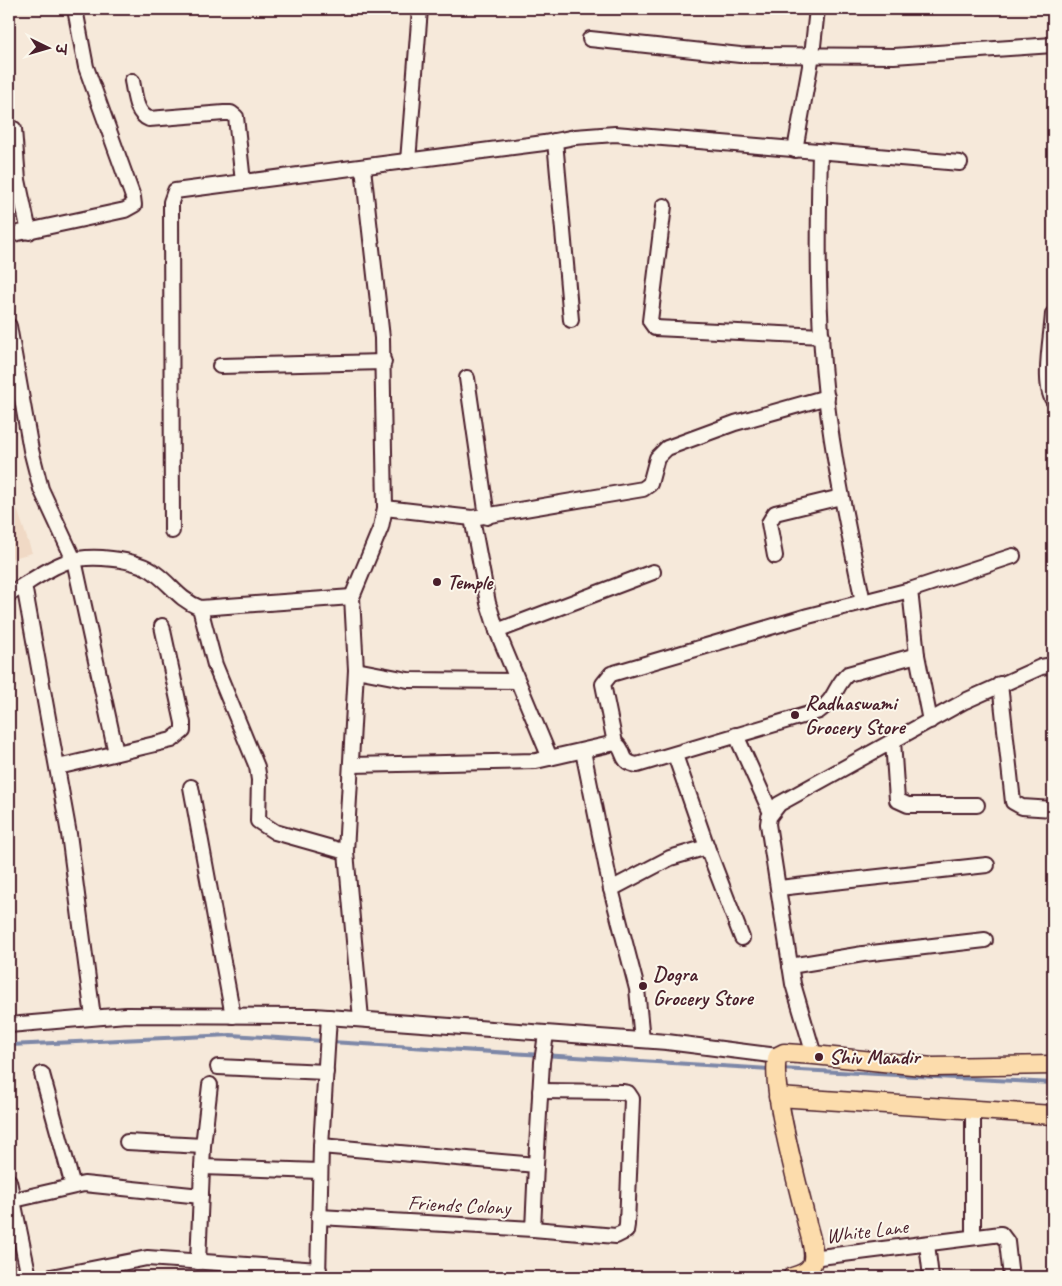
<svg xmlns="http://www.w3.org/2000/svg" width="1062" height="1286" font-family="Caveat,'Playpen Sans Deva',sans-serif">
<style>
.built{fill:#f0d9c5}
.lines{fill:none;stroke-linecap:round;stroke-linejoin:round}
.stream{stroke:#7d87a7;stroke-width:4}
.minor-casing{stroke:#4a1f2b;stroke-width:18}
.major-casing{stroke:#4a1f2b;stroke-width:21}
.minor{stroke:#fbf7ec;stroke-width:14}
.major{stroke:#fcdcac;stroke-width:18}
.poi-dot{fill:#4a1f2b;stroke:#fbf7ec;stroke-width:2}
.labels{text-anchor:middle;stroke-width:4;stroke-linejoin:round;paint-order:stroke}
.poi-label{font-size:21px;font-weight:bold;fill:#4a1f2b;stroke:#fbf7ec;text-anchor:start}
.street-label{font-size:21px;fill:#4a1f2b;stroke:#fbf7ec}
</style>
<rect width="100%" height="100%" fill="#f6e9da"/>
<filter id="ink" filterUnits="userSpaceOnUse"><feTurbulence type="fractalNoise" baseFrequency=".02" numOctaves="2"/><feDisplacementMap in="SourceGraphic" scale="10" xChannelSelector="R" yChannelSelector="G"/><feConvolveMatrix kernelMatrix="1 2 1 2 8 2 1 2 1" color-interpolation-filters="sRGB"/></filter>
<g filter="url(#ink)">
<path class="built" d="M9 485 32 553 9 559Z"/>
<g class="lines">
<g class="stream">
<path d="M331 1042 770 1069"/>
<path d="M9 1045 231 1035 324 1041"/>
<path d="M780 1069 1053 1083"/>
</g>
<g class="minor-casing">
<g id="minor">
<path d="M590 39 740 55 894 56 1053 45"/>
<path d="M132 81C135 94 135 113 149 119L224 113H231L236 117 243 182"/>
<path d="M14 129 18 180 29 232"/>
<path d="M555 141 571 320"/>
<path d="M795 150 812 55 817 9"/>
<path d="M820 152C818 233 817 315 826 396 834 465 849 533 863 602"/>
<path d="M408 161 420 9"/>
<path d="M664 206 650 321 655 328 822 336"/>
<path d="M9 235 125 210 134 205 133 197 86 67 75 9"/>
<path d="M1053 314C1052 334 1042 384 1053 400"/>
<path d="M9 326 31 450 41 489 74 560 116 753"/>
<path d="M220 366 384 362"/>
<path d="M467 378 487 517"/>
<path d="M385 508 472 518 643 489 650 484 657 458 667 448 735 423 827 397"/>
<path d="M472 518 488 603 497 631"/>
<path d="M172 531 171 202 175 191 544 143 575 137 615 134 960 163"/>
<path d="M775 556 769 523 775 513 841 497"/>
<path d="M24 585 69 834 93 1017"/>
<path d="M910 590 917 655 930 721"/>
<path d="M9 594C27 584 46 569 66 562 88 554 136 558 155 573 173 586 177 598 200 608L215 665 257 767 259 780 258 821 275 832 346 852"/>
<path d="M200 608 352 597"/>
<path d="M356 670 408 680 517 681"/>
<path d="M1000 684 1013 802 1022 807 1053 809"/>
<path d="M736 735 771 813"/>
<path d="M893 741 897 800 908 805H977"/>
<path d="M615 743 603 684 611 674 808 616 910 590 1013 556"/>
<path d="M583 751 611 889 637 989 642 1040"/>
<path d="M675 755 707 847 742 938"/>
<path d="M550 758 497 631 653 572"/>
<path d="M351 765 536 761 615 743C627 750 618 762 637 765L819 711C836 699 835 685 848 674L917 655"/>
<path d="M58 767 172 740 183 731V723L162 626"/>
<path d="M191 787 233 1016"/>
<path d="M779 888 987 865"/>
<path d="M611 889 670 858 707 847"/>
<path d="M790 966 863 954 985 940"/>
<path d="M361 1019 346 852 356 670 352 597 381 527 385 508 382 338 363 168"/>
<path d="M9 1025 126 1015 314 1016 667 1042 778 1056"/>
<path d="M814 1055 793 984 768 824 769 817 779 804 965 701 1041 667 1053 665"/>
<path d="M218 1067 326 1072"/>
<path d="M42 1074 73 1186"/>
<path d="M127 1142 203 1146"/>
<path d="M321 1146 536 1165 542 1062 546 1034"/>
<path d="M202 1167 320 1171"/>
<path d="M9 1181 29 1277"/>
<path d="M14 1200 84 1184 201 1196"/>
<path d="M319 1217 533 1229 536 1165"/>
<path d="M533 1229 616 1236 626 1231 627 1225 632 1099 628 1093 622 1092 540 1091"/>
<path d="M973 1237V1110"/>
<path d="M927 1244 931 1277"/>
<path d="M812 1258 1001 1234 1007 1242 1011 1277"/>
<path d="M198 1262 203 1146 210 1085"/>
<path d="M51 1277 147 1258 319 1270"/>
<path d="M318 1277 321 1146 329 1017"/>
</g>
</g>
<g class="major-casing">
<g id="major">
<path d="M778 1097 1053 1115"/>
<path d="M792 1277C799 1275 807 1273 811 1266 817 1256 810 1235 807 1224 800 1193 768 1080 778 1056L784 1053 814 1055 932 1067 1053 1065"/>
</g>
</g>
<use href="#minor" class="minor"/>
<use href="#major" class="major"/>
</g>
</g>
<g class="poi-dot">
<circle cx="437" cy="582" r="5"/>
<circle cx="795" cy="715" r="5"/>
<circle cx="643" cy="986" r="5"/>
<circle cx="819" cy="1057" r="5"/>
</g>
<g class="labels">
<g class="poi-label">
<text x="447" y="589">Temple</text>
<text x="805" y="710">Radhaswami<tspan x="805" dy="24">Grocery Store</tspan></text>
<text x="653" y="981">Dogra<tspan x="653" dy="24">Grocery Store</tspan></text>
<text x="829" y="1064">Shiv Mandir</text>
</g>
<g class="street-label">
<text transform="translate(459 1205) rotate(3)" y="7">Friends Colony</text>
<text transform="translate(867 1231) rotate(-7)" y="7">White Lane</text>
</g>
</g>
<rect width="1062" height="1286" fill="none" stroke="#fbf7ec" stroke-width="30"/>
<rect x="15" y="15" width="1032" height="1256" fill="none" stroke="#4a1f2b" stroke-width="2" filter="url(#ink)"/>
<g transform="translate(48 48) rotate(95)" stroke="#fbf7ec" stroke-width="4" paint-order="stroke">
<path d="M0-4L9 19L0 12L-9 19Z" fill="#4a1f2b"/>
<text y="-8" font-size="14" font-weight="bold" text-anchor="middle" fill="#4a1f2b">उ</text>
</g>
</svg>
